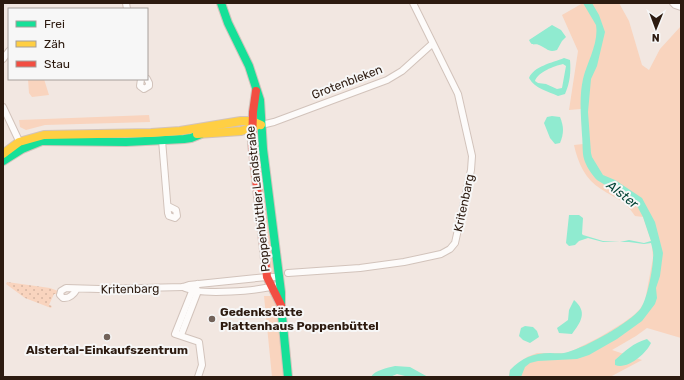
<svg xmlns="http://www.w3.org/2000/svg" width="684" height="380" font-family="Rubik,sans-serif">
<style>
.grass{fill:url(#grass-dots)}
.park{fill:#f9d4be}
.water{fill:#90ebd0;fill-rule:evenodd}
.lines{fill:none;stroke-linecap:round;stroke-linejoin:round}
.street-casing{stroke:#d2c3bb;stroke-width:8}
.fast-casing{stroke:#d2c3bb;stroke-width:10}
.slow-casing{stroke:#d2c3bb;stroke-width:10}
.jam-casing{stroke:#d2c3bb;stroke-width:10}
.street{stroke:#fdfbfa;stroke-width:6}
.fast{stroke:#16e098;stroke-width:8}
.slow{stroke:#ffcf43;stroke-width:8}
.jam{stroke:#f24e42;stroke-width:8}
.poi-dot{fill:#726259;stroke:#f7f7f7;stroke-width:1.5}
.labels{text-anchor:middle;stroke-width:4;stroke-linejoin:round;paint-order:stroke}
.street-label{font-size:12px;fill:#2d1b10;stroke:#f7f7f7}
.poi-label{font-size:12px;font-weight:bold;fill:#2d1b10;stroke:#f7f7f7;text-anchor:start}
.water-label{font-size:13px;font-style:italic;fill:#054436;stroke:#f7f7f7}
</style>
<defs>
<pattern id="grass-dots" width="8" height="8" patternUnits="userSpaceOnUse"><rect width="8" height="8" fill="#f9d4be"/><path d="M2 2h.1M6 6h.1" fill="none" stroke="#d6b5a2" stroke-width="1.8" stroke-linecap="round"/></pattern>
</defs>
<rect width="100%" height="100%" fill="#f2e7e1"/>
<g class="grass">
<path d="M254 136H257L275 272 273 275 271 274Z"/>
<path d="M7 282 50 288 58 291 57 294H54L49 305 52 306 51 308 25 298 6 284Z"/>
</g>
<g class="park">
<path d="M583 3H619L629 21 642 65 649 70 660 49 681 26V338L647 328 636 336 612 350 642 360 610 377H509L510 370 527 357 537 353H566L572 351 600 337 623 323 634 315 640 309 645 301 653 258 652 244 643 217 635 216C625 200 616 199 601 189 585 179 578 163 574 145L583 144 581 109 569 110 578 51 562 15Z"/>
<path d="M28 79H44L49 95 32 97 29 93Z"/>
<path d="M149 115 150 122 45 125 26 130 20 127 19 120Z"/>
<path d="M264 296H272L277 305 285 377H272Z"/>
</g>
<g class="water">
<path d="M583 3H592L599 15 605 32 597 66 591 79 588 112 591 153 592 157 603 175 615 180 642 198 655 222 663 253 660 276 656 288 657 298 655 304 642 321 617 339 589 355 577 359 538 361 530 363 525 367 521 377H509L510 370C522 358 533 353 550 353 556 353 563 354 568 352 586 347 630 323 641 308 647 299 653 269 653 258 654 253 652 247 651 243L644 244 629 242H603L588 238 579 241 575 245 569 246 566 243 569 215H579L583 218 582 234 583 235 603 241 620 242 629 240 644 243 651 241 643 217 636 204 597 180C592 175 586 166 584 159 582 152 583 143 582 135 581 116 579 97 583 79 587 62 599 43 596 25Z"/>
<path d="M552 25 561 30 566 37 562 41 557 50C548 53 547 48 539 45 534 43 532 47 529 40Z"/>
<path d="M564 58 570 60C571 72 570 83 565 94L558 96C548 91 535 89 529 78 534 66 552 63 564 58ZM563 64 566 66 562 88 557 89 546 84 538 83 535 81C538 72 554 66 563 64Z"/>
<path d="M552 116 560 117C564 127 564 133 560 143L555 144 550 138 544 123 547 117Z"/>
<path d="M574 300C588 312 581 322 572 334L559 333 557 328 568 320 569 310Z"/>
<path d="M525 326 533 327 537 331 539 337 530 343 523 340 519 336 521 328Z"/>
<path d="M647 339 651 343C646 354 627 370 615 365V360C625 351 633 343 647 339Z"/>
<path d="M395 366 410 367 428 377H409L397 374 390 377H371C375 370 387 368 395 366Z"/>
</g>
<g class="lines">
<g class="street-casing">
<g id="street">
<path d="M126 3 127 9"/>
<path d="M673 3 675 5 681 7"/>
<path d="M3 59 9 51"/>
<path d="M141 79 140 86 144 89 149 86V83L147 79"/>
<path d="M3 107 21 145"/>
<path d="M261 125 274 122 387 80 402 71 432 44"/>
<path d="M162 140 168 213 169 216 175 218 177 216 176 210 168 206"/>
<path d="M288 273 360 268 404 262 441 254 450 249 455 243 471 170 472 156 458 94 413 3"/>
<path d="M198 284 191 294 175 334 199 342 202 365 198 377"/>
<path d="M183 287C199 296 263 291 280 284"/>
<path d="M77 289C74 294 70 299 63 298L60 295 61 291 66 288 99 289 183 287 189 285 267 277H279"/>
<path d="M181 335 198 291"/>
</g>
</g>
<g class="fast-casing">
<g id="fast">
<path d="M221 3 228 23 249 66 260 100 263 149 281 292V305L288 377"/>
<path d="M40 141 126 142 184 139 191 138 201 134"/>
<path d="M3 161 22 149 44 140"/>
</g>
</g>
<g class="slow-casing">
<g id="slow">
<path d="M197 134 241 131 256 126"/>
<path d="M3 154 19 142 44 135 151 133 180 131 241 121H252L261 125"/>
</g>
</g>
<g class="jam-casing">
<path id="jam" d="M256 91 253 112 252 143 267 277 281 305"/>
</g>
<use href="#street" class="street"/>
<use href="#fast" class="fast"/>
<use href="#slow" class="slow"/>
<use href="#jam" class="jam"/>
</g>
<g class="poi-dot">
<circle cx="212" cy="319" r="4"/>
<circle cx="107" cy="337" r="4"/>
</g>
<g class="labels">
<g class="street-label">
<text transform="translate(347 82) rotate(-21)" y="4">Grotenbleken</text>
<text transform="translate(258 199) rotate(-96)" y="4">Poppenbüttler Landstraße</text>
<text transform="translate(464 203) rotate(-78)" y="4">Kritenbarg</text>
<text transform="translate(130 289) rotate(-1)" y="4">Kritenbarg</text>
</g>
<g class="poi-label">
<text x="220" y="316">Gedenkstätte<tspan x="220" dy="14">Plattenhaus Poppenbüttel</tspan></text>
<text x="107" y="354" text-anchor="middle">Alstertal-Einkaufszentrum</text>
</g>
<g class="water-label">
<text transform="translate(623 194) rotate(38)" y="5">Alster</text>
</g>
</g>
<rect width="684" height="380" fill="none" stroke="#2d1b10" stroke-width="8"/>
<rect x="8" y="8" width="140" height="72" fill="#f7f7f7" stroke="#a69f9b"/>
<rect x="16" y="21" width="20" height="6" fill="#16e098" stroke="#a69f9b"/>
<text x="44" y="28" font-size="12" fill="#2d1b10">Frei</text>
<rect x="16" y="41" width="20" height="6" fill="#ffcf43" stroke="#a69f9b"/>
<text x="44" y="48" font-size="12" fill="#2d1b10">Zäh</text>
<rect x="16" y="61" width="20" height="6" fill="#f24e42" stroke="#a69f9b"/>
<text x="44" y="68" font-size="12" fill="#2d1b10">Stau</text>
<g transform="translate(656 28) rotate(181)" stroke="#f7f7f7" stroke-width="3" paint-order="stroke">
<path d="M0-3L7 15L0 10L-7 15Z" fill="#2d1b10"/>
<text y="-6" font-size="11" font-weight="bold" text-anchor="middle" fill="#2d1b10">N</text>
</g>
</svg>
